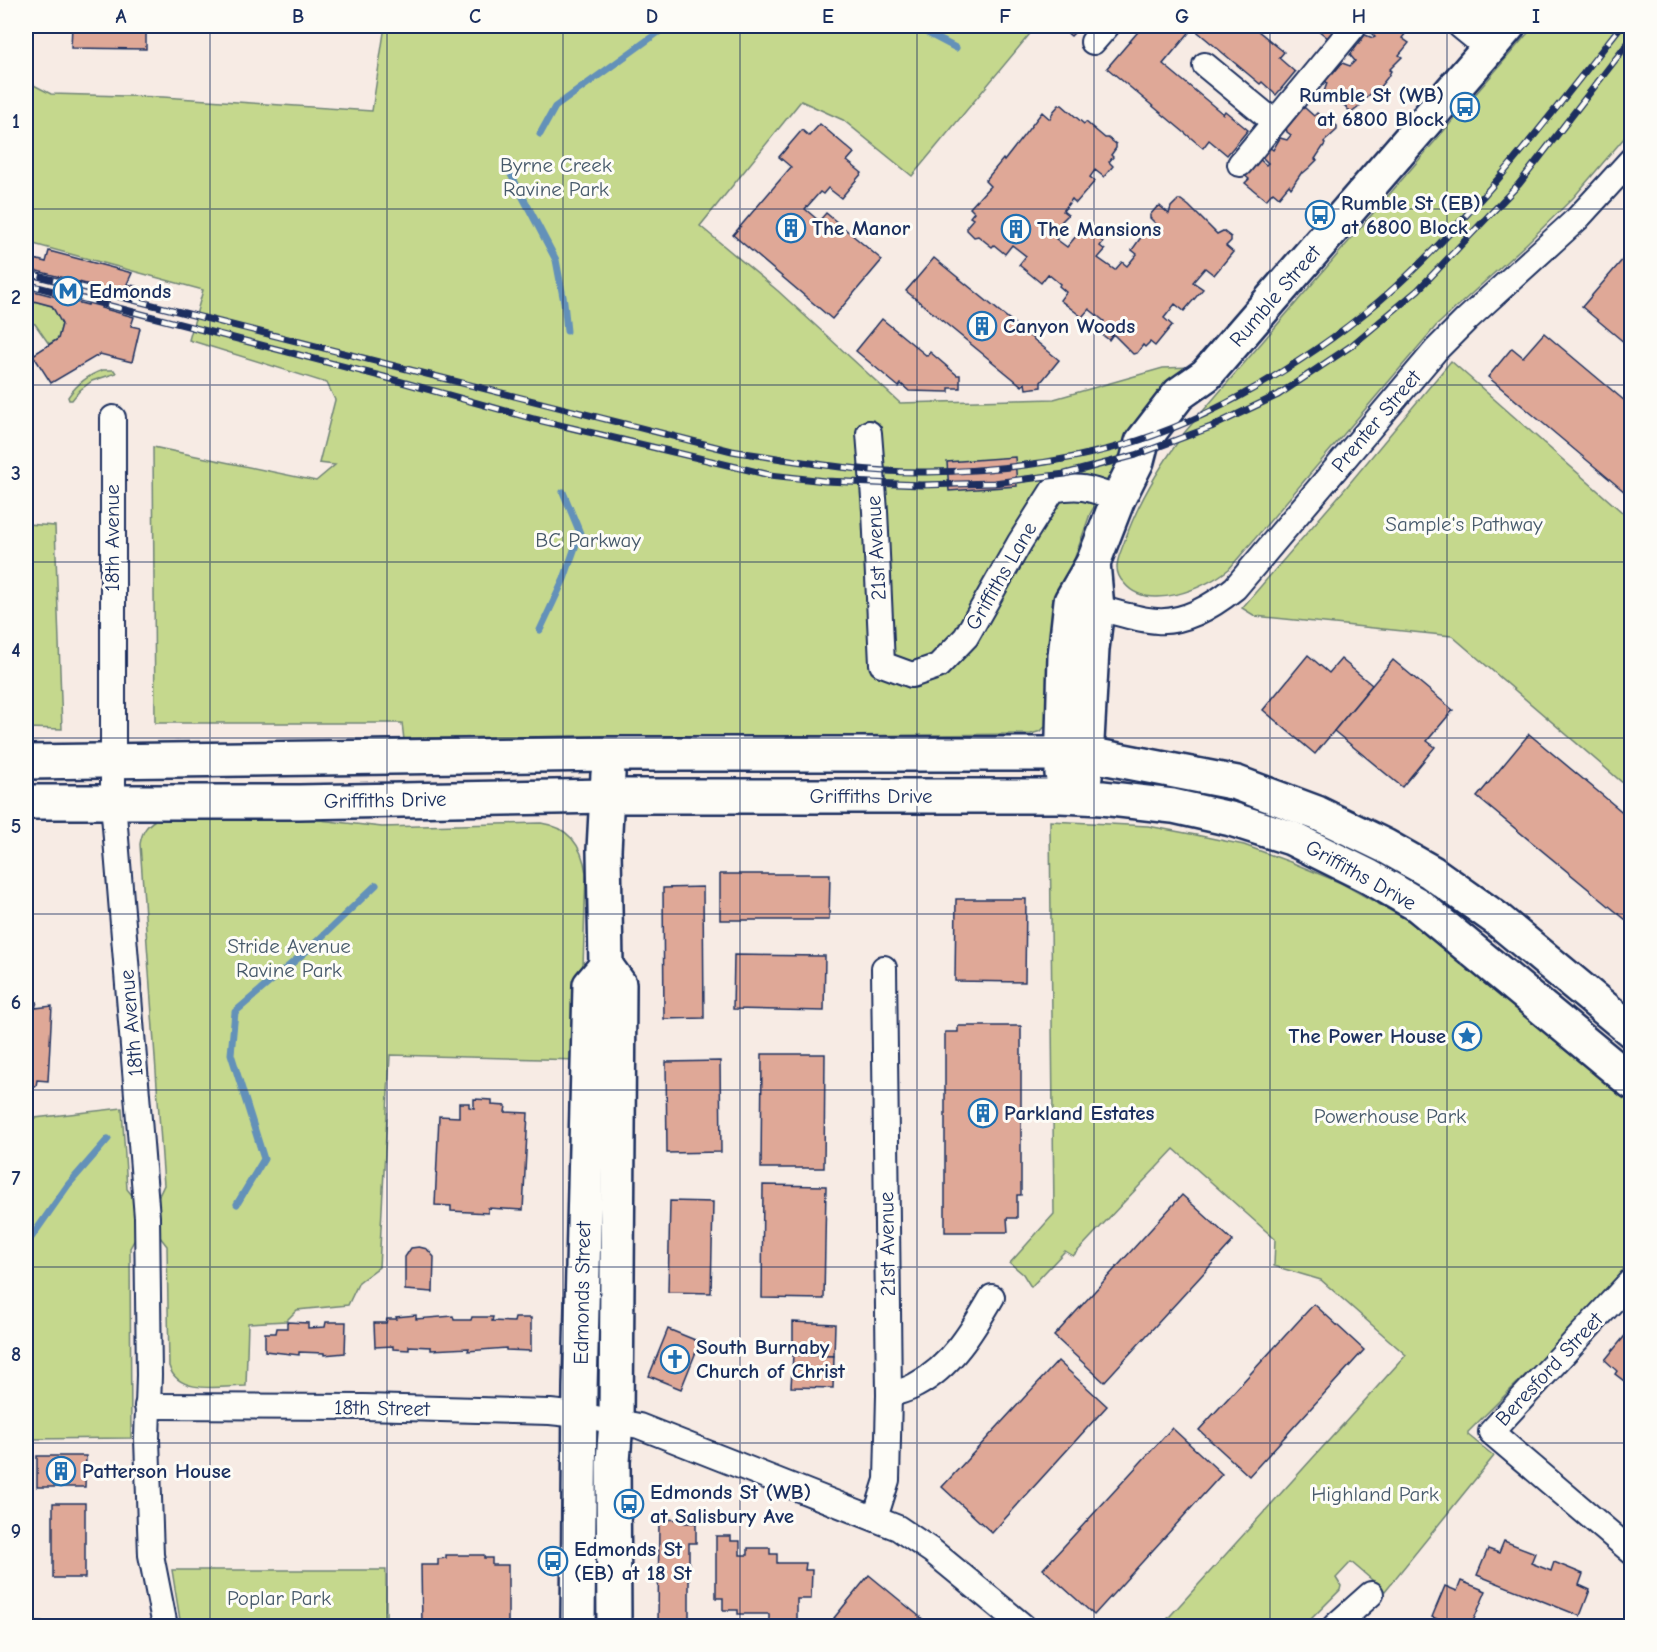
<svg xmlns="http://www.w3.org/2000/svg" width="1657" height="1652" font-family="'Comic Neue',sans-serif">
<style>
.green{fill:#c5d88d;stroke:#708476;stroke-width:1.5}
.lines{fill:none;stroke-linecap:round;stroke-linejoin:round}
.stream{stroke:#6491b9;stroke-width:7}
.building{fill:#dfa897;stroke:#1b2f5e;stroke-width:1.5}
.street-casing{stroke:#1b2f5e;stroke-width:28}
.secondary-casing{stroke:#1b2f5e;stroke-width:38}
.street{stroke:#fdfcf7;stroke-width:24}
.secondary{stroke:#fdfcf7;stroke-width:33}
.rail-casing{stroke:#1b2f5e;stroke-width:7}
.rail{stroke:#fdfcf7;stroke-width:4.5;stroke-dasharray:14;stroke-linecap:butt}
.grid{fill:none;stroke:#1b2f5e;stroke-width:1.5;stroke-opacity:0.55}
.labels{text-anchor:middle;stroke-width:6;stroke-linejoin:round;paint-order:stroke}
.poi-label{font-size:21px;font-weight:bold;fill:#1b2f5e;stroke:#fdfcf7;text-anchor:start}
.park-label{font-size:21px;fill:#46596a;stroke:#fdfcf7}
.street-label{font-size:21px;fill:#1b2f5e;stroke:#fdfcf7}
.neatline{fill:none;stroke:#1b2f5e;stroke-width:2}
.grid-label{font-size:20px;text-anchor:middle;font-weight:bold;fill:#1b2f5e}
</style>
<rect width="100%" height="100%" fill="#f7ebe4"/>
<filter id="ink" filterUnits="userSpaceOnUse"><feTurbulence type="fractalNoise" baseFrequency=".0167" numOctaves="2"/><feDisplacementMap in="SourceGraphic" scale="12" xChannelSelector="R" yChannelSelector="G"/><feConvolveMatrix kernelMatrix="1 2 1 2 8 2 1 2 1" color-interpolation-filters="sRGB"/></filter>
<g filter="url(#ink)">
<g class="green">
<path d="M385 26H1029L1034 29 912 176 843 120 801 101 700 226 778 291 900 403 1054 399 1163 368 1191 367 1133 437 1090 514 1066 583 1049 722 1041 731 1031 734 404 740 402 723H155L153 447 316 481 335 465 319 463 335 400 327 383 189 340 203 290 26 242V81L51 94 163 97 372 111Z"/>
<path d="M1534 26H1631V130L1573 198 1526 244 1436 326 1229 569C1206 588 1148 613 1124 583 1120 579 1117 573 1117 567 1117 558 1122 549 1125 540 1139 500 1160 466 1185 432Z"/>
<path d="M26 299 52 306 62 324 58 339 49 344 35 324 26 321Z"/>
<path d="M1451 361 1631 520V790L1452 636 1255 616 1242 608 1344 490Z"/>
<path d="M103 370H114L116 373 92 381 80 390 72 400H69L68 397C77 384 88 375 103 370Z"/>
<path d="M26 524 55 526 62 729 26 728Z"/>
<path d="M283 816 382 827 541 823C569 827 582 845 586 873L580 1060 390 1055 379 1267 359 1282 348 1305 297 1310 286 1321 248 1323 246 1386C223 1386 178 1396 169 1366L167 1246 160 1237 157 1200 164 1185 140 844C142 831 147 824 159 818Z"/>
<path d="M1050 821 1148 826 1196 835 1244 845 1293 863 1341 883 1427 931 1631 1098V1270L1468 1432V1435L1494 1456 1385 1591 1351 1562 1336 1578 1341 1586 1340 1590 1304 1626H1161L1406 1355 1321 1280 1274 1266 1275 1239 1174 1149 1073 1256 1065 1251 1031 1287 1023 1274 1010 1263 1054 1214Z"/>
<path d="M122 1108 127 1189 135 1199 136 1237 130 1248 131 1438 26 1439V1119Z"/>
<path d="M172 1570H386V1626H181Z"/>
</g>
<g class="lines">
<g class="stream">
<path d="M914 26 956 48"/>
<path d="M540 134 555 107 667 26"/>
<path d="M507 167 556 260 564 302 567 331"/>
<path d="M540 630 564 579 580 533 563 492"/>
<path d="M237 1204 264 1159 231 1054 235 1012 311 947 376 885"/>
<path d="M26 1245 68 1185 108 1139"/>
</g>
</g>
<g class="building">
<path d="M72 26H146V49L71 48Z"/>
<path d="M1059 26H1081L1071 36Z"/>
<path d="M1143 26H1252L1284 52 1279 58 1295 72 1276 95 1262 82 1260 84 1193 28 1163 64 1223 114 1225 111 1248 130 1227 155 1209 140 1203 148 1107 68Z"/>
<path d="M1313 26H1338L1328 38Z"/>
<path d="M1371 26H1397L1406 33 1402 38 1409 43 1399 55 1402 57 1389 70 1391 71 1387 78 1379 88 1378 87 1365 99 1364 98 1359 107 1351 113 1345 106 1324 92 1327 83 1325 80 1332 72 1333 74 1342 63 1350 66 1355 61 1350 55 1365 35 1373 38 1375 37 1368 30Z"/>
<path d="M1059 105H1062L1084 124 1086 122 1105 138H1108L1116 144V148L1111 155 1113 157 1109 162 1113 166 1104 177 1095 170 1090 177 1095 181 1076 203 1072 199 1063 211 1068 215 1061 222 1067 227 1056 239 1067 247 1077 235 1087 234 1092 238 1094 235 1103 242 1100 246 1105 250 1098 258 1115 270 1122 262 1127 266 1137 254 1132 250 1139 240 1149 227 1152 229 1156 224 1150 218V215L1157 207 1160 206 1169 214 1171 207 1178 200H1181L1189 206 1217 234 1223 231 1231 237V241L1226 246 1233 252 1214 275 1205 268 1193 282 1203 289 1184 311 1175 304 1164 318 1172 325 1155 346 1150 342 1145 347 1143 345 1137 353 1133 354 1113 334 1109 340 1096 330 1104 321 1089 309 1082 317 1060 300 1066 292 1059 286 1060 284 1048 274 1041 283 1019 265 1026 256 1012 245 1005 254 994 245 992 247 978 236 974 237 967 230V226L973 219 970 217 974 212 970 208 990 186 985 181 1003 159 1004 161 1042 112 1050 119 1053 112Z"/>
<path d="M1299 108H1305L1314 116 1317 113 1328 122H1331L1337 126V130L1324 142 1325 144 1315 159 1317 160 1309 168 1303 173 1302 172 1291 188 1289 185 1279 197 1273 192 1266 200 1245 183 1249 179 1244 175 1258 158 1266 165 1268 163 1261 156 1269 147 1273 150 1280 138 1287 140 1291 135 1287 132 1286 127 1295 118 1293 115Z"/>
<path d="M820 124 854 153 847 161 862 173 841 198 828 188 823 194 820 192 805 209 819 221 826 213 882 260 832 319 733 235 791 167 779 157 802 130 809 136Z"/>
<path d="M49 251 132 273 127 284 143 288 140 299 107 289 101 308 134 317 131 326 140 328 132 362 100 354 51 383 33 355 58 339 62 324 52 306 26 299V289L88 305 94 286 26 268V257L46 262Z"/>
<path d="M934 258 1059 360 1041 382V387L1026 389 1025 383 1022 386 906 291Z"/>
<path d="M1624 258 1632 264V349L1582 307Z"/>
<path d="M882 319 927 356 930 352 957 375H960V388H949V392L909 391 901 384 899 387 856 351Z"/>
<path d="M1544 333 1632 407V498L1488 377 1512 348 1523 357Z"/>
<path d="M1015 457 1017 486 949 491 947 462Z"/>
<path d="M1308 655 1329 673 1341 659 1372 685 1315 754 1263 710Z"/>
<path d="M1393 660 1453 710 1427 741 1435 747 1402 787 1334 731Z"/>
<path d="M1529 734 1632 820V925L1477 797Z"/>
<path d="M720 874H830L829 920H720Z"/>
<path d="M703 887 704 1018 664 1019 663 888Z"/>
<path d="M956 899H1026L1025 982 955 981Z"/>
<path d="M734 955 825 956 824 1011 733 1009Z"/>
<path d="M26 1001 37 1002 35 1008 52 1006 48 1081 37 1080 36 1086 26 1085Z"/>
<path d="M958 1026H1021V1195H1017V1218H1007L1008 1232H945V1032H958Z"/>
<path d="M762 1054H825L824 1168H761Z"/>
<path d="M720 1061 721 1152 667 1153 666 1062Z"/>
<path d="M474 1099 492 1100V1105L506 1106 505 1112 528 1113 523 1210 488 1208V1213L451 1211V1206L435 1205 439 1116 459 1117V1103H469V1107L474 1108Z"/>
<path d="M763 1185 826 1186 824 1299 762 1298Z"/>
<path d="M1182 1195 1233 1241 1104 1382 1054 1336Z"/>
<path d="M670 1201 713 1202 711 1293 668 1292Z"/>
<path d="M419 1247 427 1249 434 1257 433 1292 405 1290V1257L411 1248Z"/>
<path d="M1314 1304 1364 1350 1249 1476 1199 1430Z"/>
<path d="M416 1315V1319L453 1316 454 1320H471L472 1317H493L492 1321 514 1322 515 1318H531V1351L506 1350V1348L468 1351 469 1348 431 1350V1347L409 1346V1350L393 1349V1346L375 1347 374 1323H386L387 1319H397L396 1317Z"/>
<path d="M287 1322 308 1323V1328L325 1327 326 1322H346L345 1353 324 1355V1353L299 1352V1355L265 1351V1333H276L277 1328H287Z"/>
<path d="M793 1322 835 1324 834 1356 793 1355Z"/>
<path d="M668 1329 700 1342 681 1389 649 1376Z"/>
<path d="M1628 1332 1632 1335V1387L1615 1374 1617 1371 1605 1360Z"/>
<path d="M793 1355 834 1356 833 1388 791 1387Z"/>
<path d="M1058 1361 1107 1406 992 1533 942 1487Z"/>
<path d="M1172 1428 1222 1474 1094 1615 1043 1569Z"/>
<path d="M37 1456H86L85 1487H37Z"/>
<rect x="53" y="1503" width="32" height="75"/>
<path d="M684 1519V1523H696V1543H689V1626H658L659 1520Z"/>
<path d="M716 1536H731V1541H740V1555H748V1548H770V1554H777V1563H806L805 1570H812L811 1599H797V1622H786V1625H769V1614H738V1610H723V1598H716Z"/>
<path d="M1504 1541 1535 1553 1531 1563 1551 1571 1554 1562 1583 1574 1579 1585 1590 1590 1580 1616 1477 1575 1488 1549 1499 1553Z"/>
<path d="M446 1555H484V1558H492V1565H508V1626H422L421 1565H438V1559L446 1558Z"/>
<path d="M869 1575 931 1626H844L834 1618Z"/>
<path d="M1461 1581 1486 1591 1471 1626H1442L1444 1622 1432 1617 1445 1586 1457 1591Z"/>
<path d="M26 1622 95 1624V1626H26Z"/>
</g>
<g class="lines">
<g class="street-casing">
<g id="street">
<path d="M1460 26 1488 49"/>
<path d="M1093 42 1107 26"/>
<path d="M1205 65 1274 122"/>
<path d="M1240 164 1354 26"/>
<path d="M113 418V802L147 1217 149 1375 147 1439 151 1555 165 1626"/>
<path d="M869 433 875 511 882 664 912 675 938 666 966 637 1020 542 1053 490C1082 484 1091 489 1118 499"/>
<path d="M1097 608C1116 612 1137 620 1157 621 1186 623 1214 605 1235 588L1436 350 1466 320 1577 219 1632 159"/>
<path d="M1632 1280 1491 1432 1632 1552"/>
<path d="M889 1395C898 1392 908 1390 916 1385 951 1367 973 1330 992 1297"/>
<path d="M147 1406 364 1407 550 1412 579 1415 639 1426 898 1528 932 1551 1023 1626"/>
<path d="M875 1518 887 1480 889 1395 884 968"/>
<path d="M1335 1626 1371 1594"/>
</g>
</g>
<g class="secondary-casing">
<g id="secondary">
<path d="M26 762 608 754H1087L1237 783 1317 813 1385 846 1431 872 1497 919 1632 1031"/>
<path d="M608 774 604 850 606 966 619 984 616 1422 613 1461 614 1626"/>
<path d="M1062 774 1065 656 1071 601 1093 563 1118 499 1137 461 1142 442 1179 394 1206 375 1508 26"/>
<path d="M1085 777 1092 649 1097 608 1093 563"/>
<path d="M26 802H299L607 796H1061L1102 798 1173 806 1231 819 1291 838 1368 876 1418 905 1632 1082"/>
<path d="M578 1626 580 1389 590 985 606 966"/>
</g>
</g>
<use href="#street" class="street"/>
<use href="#secondary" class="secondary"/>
<g class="rail-casing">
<g id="rail">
<path d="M26 273 732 451C796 461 862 473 927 472 997 471 1070 462 1137 441 1230 411 1337 343 1407 276 1487 200 1553 112 1621 26"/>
<path d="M26 284 384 377 534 419 770 475 825 481 921 485 994 483 1065 474 1136 455 1211 427 1278 395 1351 346 1418 290 1519 184 1632 38"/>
</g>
</g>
<use href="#rail" class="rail"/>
</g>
</g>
<path class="grid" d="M210 26V1626M387 26V1626M563 26V1626M740 26V1626M917 26V1626M1094 26V1626M1270 26V1626M1447 26V1626M26 209H1632M26 385H1632M26 562H1632M26 738H1632M26 914H1632M26 1090H1632M26 1267H1632M26 1443H1632"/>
<defs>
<g id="bus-ring" transform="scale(1.5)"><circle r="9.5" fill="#fdfcf7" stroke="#1f6fb2" stroke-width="1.5"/><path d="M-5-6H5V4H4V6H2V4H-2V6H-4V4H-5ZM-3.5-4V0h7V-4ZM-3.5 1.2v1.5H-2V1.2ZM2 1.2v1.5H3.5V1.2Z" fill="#1f6fb2"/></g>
<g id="building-ring" transform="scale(1.5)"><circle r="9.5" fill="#fdfcf7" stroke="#1f6fb2" stroke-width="1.5"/><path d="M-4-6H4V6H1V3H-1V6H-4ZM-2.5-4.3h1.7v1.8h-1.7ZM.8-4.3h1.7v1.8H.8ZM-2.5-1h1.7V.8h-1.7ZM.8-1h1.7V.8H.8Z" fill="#1f6fb2"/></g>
<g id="metro-ring" transform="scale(1.5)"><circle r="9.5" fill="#fdfcf7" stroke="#1f6fb2" stroke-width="1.5"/><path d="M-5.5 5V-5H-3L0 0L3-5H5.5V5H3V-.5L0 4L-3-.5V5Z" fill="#1f6fb2"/></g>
<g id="sight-ring" transform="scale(1.5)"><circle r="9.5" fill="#fdfcf7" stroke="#1f6fb2" stroke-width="1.5"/><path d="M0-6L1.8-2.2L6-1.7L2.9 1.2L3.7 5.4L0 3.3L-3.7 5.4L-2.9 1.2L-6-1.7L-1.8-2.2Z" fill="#1f6fb2"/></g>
<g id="church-ring" transform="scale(1.5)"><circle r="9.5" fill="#fdfcf7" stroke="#1f6fb2" stroke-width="1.5"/><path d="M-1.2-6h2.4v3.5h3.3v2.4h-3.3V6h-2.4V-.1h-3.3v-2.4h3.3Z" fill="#1f6fb2"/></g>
</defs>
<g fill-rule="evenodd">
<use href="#bus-ring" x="1465" y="107"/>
<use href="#bus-ring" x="1320" y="215"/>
<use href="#building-ring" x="791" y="228"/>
<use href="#building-ring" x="1016" y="229"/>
<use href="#metro-ring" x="68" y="291"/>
<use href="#building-ring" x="982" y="326"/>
<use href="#sight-ring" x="1467" y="1036"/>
<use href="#building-ring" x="983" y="1113"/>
<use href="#church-ring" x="675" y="1359"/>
<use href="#building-ring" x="61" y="1471"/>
<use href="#bus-ring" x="629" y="1504"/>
<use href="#bus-ring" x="553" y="1561"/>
</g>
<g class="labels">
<g class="poi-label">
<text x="1444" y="102" text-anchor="end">Rumble St (WB)<tspan x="1444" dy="24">at 6800 Block</tspan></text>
<text x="1341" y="210">Rumble St (EB)<tspan x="1341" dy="24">at 6800 Block</tspan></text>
<text x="812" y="235">The Manor</text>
<text x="1037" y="236">The Mansions</text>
<text x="89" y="298">Edmonds</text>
<text x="1003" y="333">Canyon Woods</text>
<text x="1446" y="1043" text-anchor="end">The Power House</text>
<text x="1004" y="1120">Parkland Estates</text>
<text x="696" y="1354">South Burnaby<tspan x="696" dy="24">Church of Christ</tspan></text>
<text x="82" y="1478">Patterson House</text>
<text x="650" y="1499">Edmonds St (WB)<tspan x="650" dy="24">at Salisbury Ave</tspan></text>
<text x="574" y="1556">Edmonds St<tspan x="574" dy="24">(EB) at 18 St</tspan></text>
</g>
<g class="park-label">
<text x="556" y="172">Byrne Creek<tspan x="556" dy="24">Ravine Park</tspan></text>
<text x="1464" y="531">Sample's Pathway</text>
<text x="588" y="547">BC Parkway</text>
<text x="289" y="953">Stride Avenue<tspan x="289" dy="24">Ravine Park</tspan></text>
<text x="1390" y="1123">Powerhouse Park</text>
<text x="1375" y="1501">Highland Park</text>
<text x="279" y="1605">Poplar Park</text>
</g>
<g class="street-label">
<text transform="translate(1275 296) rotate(-49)" y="7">Rumble Street</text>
<text transform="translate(1376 421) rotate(-50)" y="7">Prenter Street</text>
<text transform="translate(112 538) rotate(-90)" y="7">18th Avenue</text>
<text transform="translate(876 548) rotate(-93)" y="7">21st Avenue</text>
<text transform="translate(1001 576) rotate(-60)" y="7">Griffiths Lane</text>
<text x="871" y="803">Griffiths Drive</text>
<text transform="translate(385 800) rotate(-1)" y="7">Griffiths Drive</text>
<text transform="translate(1361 875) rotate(29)" y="7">Griffiths Drive</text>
<text transform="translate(131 1023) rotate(-95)" y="7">18th Avenue</text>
<text transform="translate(887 1244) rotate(-91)" y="7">21st Avenue</text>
<text transform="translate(582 1293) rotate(-89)" y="7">Edmonds Street</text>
<text transform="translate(1549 1369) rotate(-47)" y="7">Beresford Street</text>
<text transform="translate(382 1408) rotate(1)" y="7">18th Street</text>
</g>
</g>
<rect width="1657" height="1652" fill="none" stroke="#fdfcf7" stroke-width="66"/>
<rect x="33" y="33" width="1591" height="1586" class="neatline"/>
<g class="grid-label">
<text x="121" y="23">A</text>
<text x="298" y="23">B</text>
<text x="475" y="23">C</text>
<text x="652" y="23">D</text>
<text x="828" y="23">E</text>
<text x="1005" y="23">F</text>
<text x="1182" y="23">G</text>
<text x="1359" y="23">H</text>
<text x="1536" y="23">I</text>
<text x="16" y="128">1</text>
<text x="16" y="304">2</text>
<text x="16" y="480">3</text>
<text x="16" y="657">4</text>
<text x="16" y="833">5</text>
<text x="16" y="1009">6</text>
<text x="16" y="1185">7</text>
<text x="16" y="1361">8</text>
<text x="16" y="1538">9</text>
</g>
</svg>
